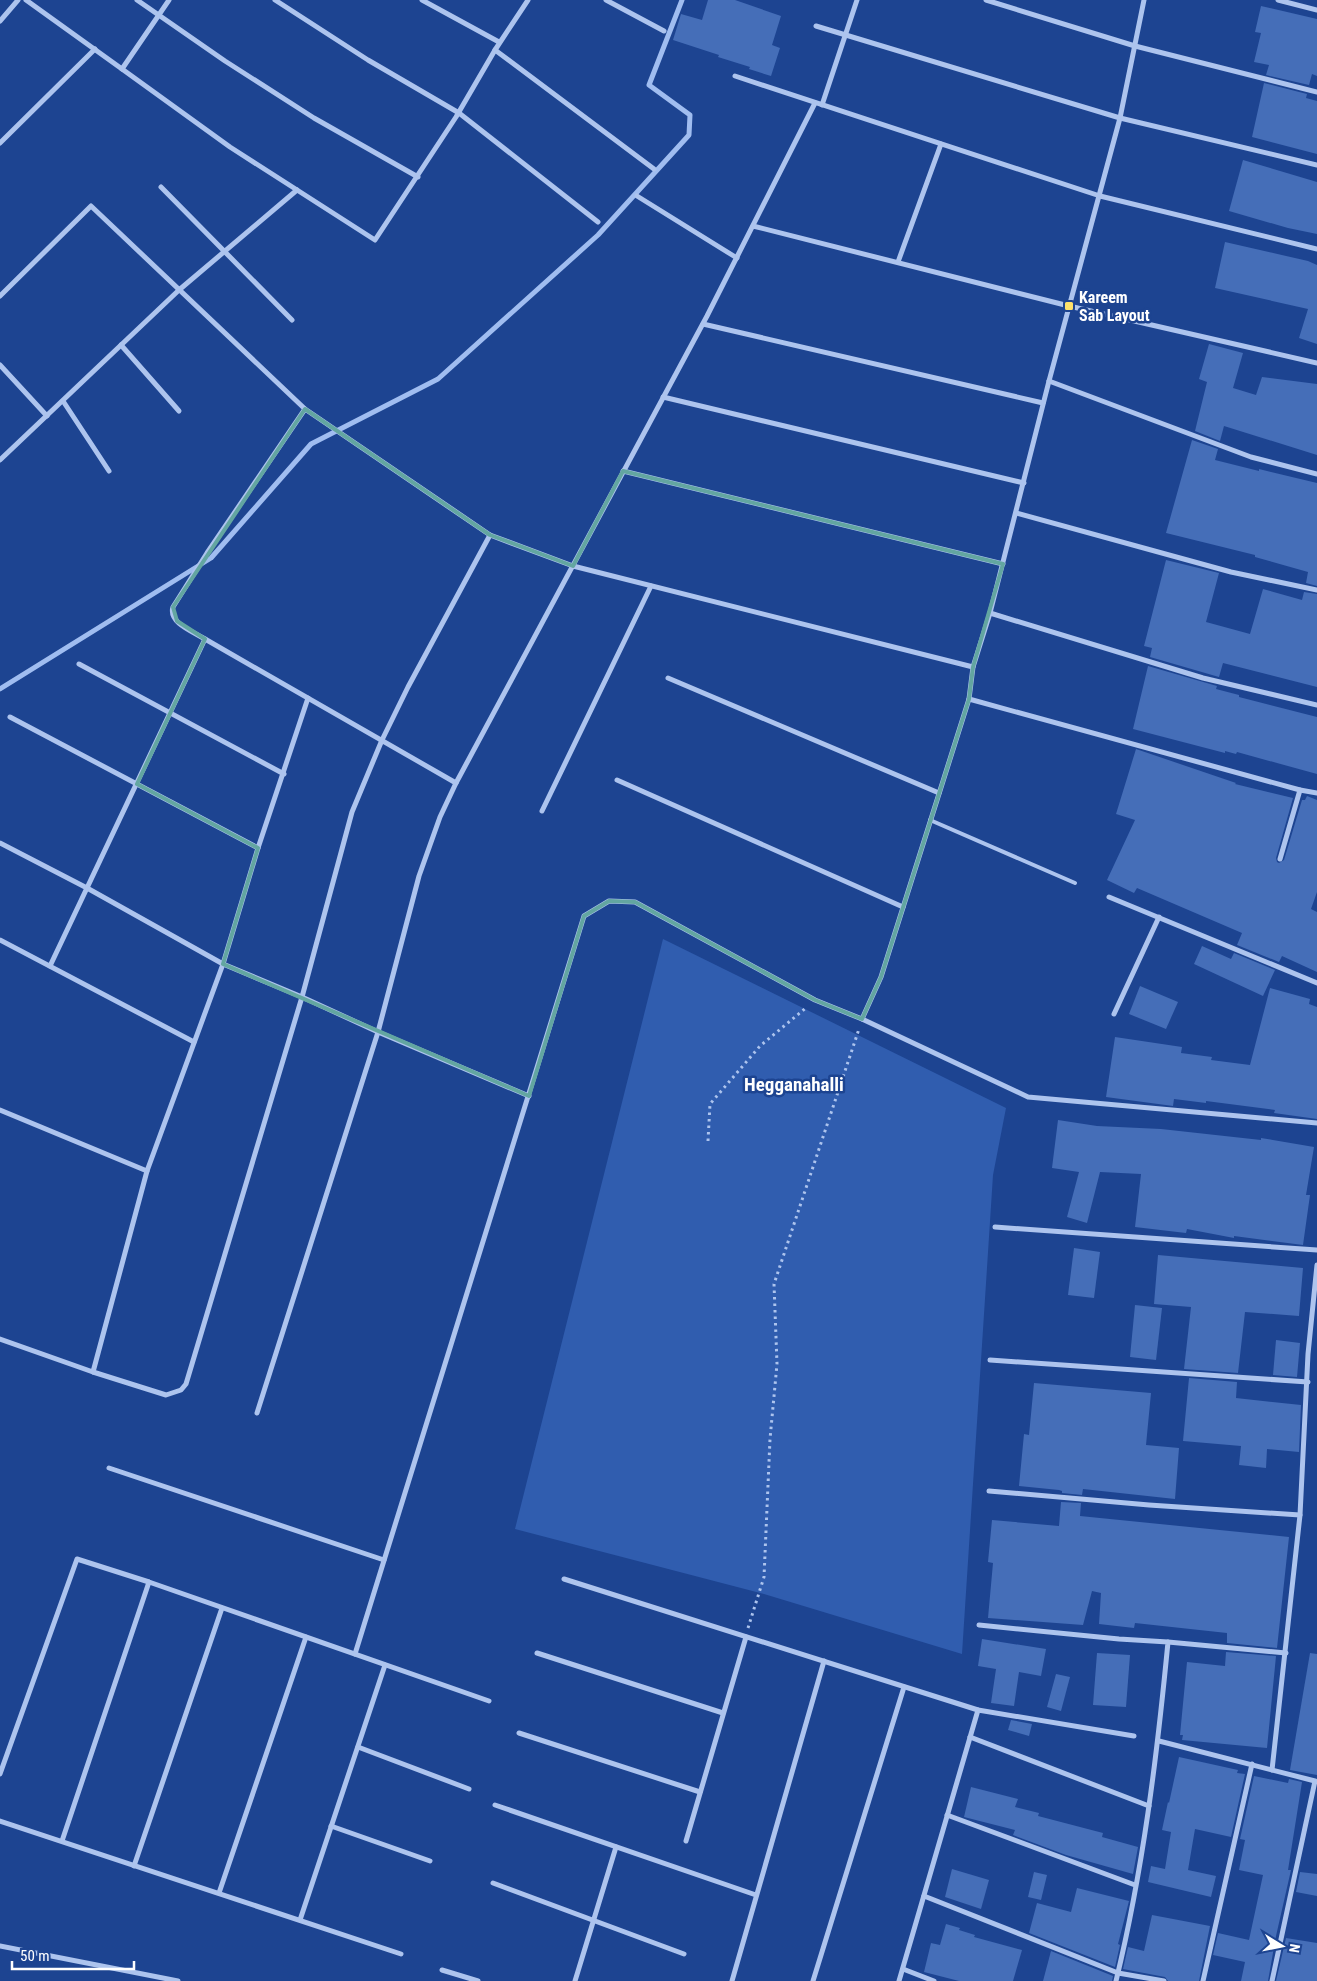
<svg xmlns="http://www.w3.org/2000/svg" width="1317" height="1981" font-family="'Roboto Condensed',sans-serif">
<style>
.green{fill:#305daf}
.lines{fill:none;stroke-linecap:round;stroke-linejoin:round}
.stream{stroke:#a0bdf0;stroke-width:5}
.building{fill:#456eb8}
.path{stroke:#adc4ee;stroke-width:3;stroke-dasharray:2.5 4;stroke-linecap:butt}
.service{stroke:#adc4ee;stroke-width:4}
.minor{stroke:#adc4ee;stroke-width:5}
.marked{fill:none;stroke:#63a6a1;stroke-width:4;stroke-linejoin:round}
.poi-dot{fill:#fde16b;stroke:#1d4491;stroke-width:2}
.labels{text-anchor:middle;stroke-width:5;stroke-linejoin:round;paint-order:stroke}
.poi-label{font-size:16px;font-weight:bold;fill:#fff;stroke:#1d4491;text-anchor:start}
.quarter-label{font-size:19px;font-weight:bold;fill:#fff;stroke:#1d4491}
</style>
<rect width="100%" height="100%" fill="#1d4491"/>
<path class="green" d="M663 939 1006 1108 993 1175 962 1654 764 1594 515 1529Z"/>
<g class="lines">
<path class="stream" d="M0 689 211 558 311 444 438 379 598 235 689 135 690 115 649 85 682 0"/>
</g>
<g class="building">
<path d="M708 0H735L781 16 772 45 780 48 771 76 749 69 750 67 718 57 719 55 673 40 681 14 702 20Z"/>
<path d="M1261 6 1317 19V76L1312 74 1309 85 1266 75 1269 65 1254 62 1261 33 1255 32Z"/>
<path d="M1264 83 1307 94 1306 98 1317 101V154L1252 137Z"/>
<path d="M1243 160 1317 182V234L1288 228 1229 211Z"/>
<path d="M1225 242 1308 261 1317 265V344L1299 338 1308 309 1215 288Z"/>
<path d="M1209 344 1243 353 1233 388 1256 395 1262 377 1317 384V455L1224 426 1220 441 1195 431 1207 382 1199 379Z"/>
<path d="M1192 440 1218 449 1215 460 1259 471V469L1317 483V586L1306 583 1308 572 1255 557V555L1166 533Z"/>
<path d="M1166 560 1219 573 1206 622 1250 634 1263 589 1302 600 1304 592 1317 594V687L1223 663 1219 677 1150 657 1152 648 1144 646Z"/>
<path d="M1148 666 1217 686 1216 689 1239 695V697L1317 717V774L1237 752 1236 754 1225 751V753L1133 729Z"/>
<path d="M1136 749 1236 783 1235 784 1293 798 1276 858 1277 862 1279 863 1284 860 1302 800H1305L1307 796 1317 800V892L1311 909 1317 912V972L1282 956 1279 962 1237 945 1242 933 1137 888 1134 893 1107 880 1135 820 1116 814Z"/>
<path d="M1202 946 1231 959 1234 953 1275 970 1263 996 1194 964Z"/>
<path d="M1140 986 1178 1002 1166 1029 1129 1014Z"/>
<path d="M1270 988 1310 999 1309 1004 1317 1007V1119L1274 1113 1275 1110 1206 1101V1103L1174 1099 1173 1106 1106 1097 1115 1037 1182 1047 1181 1053 1212 1057 1211 1060 1250 1065Z"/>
<path d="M1058 1120 1097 1126 1161 1129 1261 1140V1138L1314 1147 1306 1195H1310L1303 1245 1234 1236V1238L1187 1229 1186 1233 1135 1227 1141 1174 1100 1172 1087 1223 1067 1217 1079 1172 1052 1168Z"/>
<path d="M1074 1248 1100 1252 1094 1298 1068 1295Z"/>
<path d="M1158 1255 1303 1268 1299 1316 1245 1312 1238 1373 1184 1369 1191 1307 1154 1304Z"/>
<path d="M1135 1305 1162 1308 1156 1360 1130 1357Z"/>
<path d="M1276 1340 1300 1343 1297 1377 1273 1375Z"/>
<path d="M1189 1378 1237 1382 1236 1398 1301 1405 1299 1452 1267 1449 1266 1468 1239 1465 1241 1446 1183 1441Z"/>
<path d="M1034 1383 1151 1393 1146 1445 1179 1448 1175 1499 1083 1489 1082 1495 1062 1493V1491L1059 1490 1019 1486 1024 1434 1029 1435Z"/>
<path d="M1061 1502 1081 1503 1080 1516 1289 1537 1277 1648 1227 1643V1633L1135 1623 1134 1628 1099 1624 1101 1593 1092 1591 1083 1625 988 1618 993 1563 988 1562 992 1520 1059 1526Z"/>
<path d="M982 1639 1046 1649 1041 1676 1019 1672 1014 1706 991 1703 996 1669 978 1666Z"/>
<path d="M1226 1652 1276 1656 1267 1748 1182 1740 1183 1735H1180L1187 1662 1225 1666Z"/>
<path d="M1097 1653 1130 1655 1126 1707 1093 1705Z"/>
<path d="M1310 1653 1317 1654V1775L1290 1770Z"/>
<path d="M1056 1674 1070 1677 1061 1711 1047 1707Z"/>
<path d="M1011 1720 1032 1724 1029 1736 1008 1730Z"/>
<path d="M1179 1757 1238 1770 1237 1773 1245 1774 1231 1837 1195 1829 1188 1870 1216 1876 1211 1897 1148 1882 1151 1866 1165 1869 1171 1832 1162 1830 1168 1802 1169 1803Z"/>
<path d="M1254 1776 1288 1783 1289 1779 1302 1782 1288 1870H1291L1276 1936 1268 1981H1241L1245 1962 1213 1955 1218 1933 1249 1940 1263 1875 1239 1870 1245 1840 1240 1839Z"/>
<path d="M971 1787 1018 1799 1015 1807 1039 1813 1038 1816 1103 1833 1102 1837 1138 1847 1133 1874 1066 1855 1013 1835 1015 1830 964 1817Z"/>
<path d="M952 1869 989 1880 981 1909 945 1897Z"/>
<path d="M1034 1872 1047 1875 1041 1900 1028 1897Z"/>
<path d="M1300 1872 1317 1874V1896L1296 1892Z"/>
<path d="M1077 1888 1129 1901 1118 1944 1120 1945 1115 1967 1029 1933 1037 1903 1071 1912Z"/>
<path d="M1152 1915 1210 1926 1199 1981H1168L1165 1977 1123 1969 1128 1947 1144 1951Z"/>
<path d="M946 1924 960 1928 959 1930 975 1935 974 1937 1022 1950 1013 1981H959L924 1972 931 1943 940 1945Z"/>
<path d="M1286 1938 1317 1943V1981H1276Z"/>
<path d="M1051 1951 1113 1976 1112 1981H1043Z"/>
</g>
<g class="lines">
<g class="path">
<path d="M708 1141 710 1104 760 1046 807 1007"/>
<path d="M748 1628 764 1577 770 1439 777 1364 774 1284 859 1029"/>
</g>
<path class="service" d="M930 820 1075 883"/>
<g class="minor">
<path d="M26 0 122 69"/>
<path d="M137 0 225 61 314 118 418 177"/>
<path d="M169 0 122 69 230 147 375 240 456 117 495 50 528 0"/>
<path d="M275 0 368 60 459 113 598 222"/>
<path d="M422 0 499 42"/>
<path d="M606 0 664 31"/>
<path d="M986 0 1135 46 1317 92"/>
<path d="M1278 0 1317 10"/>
<path d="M0 21 18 0"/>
<path d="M816 26 1120 118 1317 165"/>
<path d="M495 50 654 169"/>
<path d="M735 76 1100 196 1317 249"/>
<path d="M822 105 857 0"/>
<path d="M0 143 95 49"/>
<path d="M161 187 292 320"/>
<path d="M637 196 737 258"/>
<path d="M753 226 1069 306 1317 363"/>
<path d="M898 262 941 144"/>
<path d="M0 296 91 206 305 409 490 535 573 566 973 667"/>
<path d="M703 324 1043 403"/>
<path d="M121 345 179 411"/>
<path d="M0 365 47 416"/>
<path d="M1049 381 1251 457 1317 474"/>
<path d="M663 397 1024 483"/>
<path d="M63 401 109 471"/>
<path d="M305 409 207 553 173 607C168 623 194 632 205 639L456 783"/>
<path d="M0 460 179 290 297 190"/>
<path d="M623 471 1003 564"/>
<path d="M1016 513 1231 572 1317 590"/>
<path d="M990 613 1203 678 1317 705"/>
<path d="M79 664 284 774"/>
<path d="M668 678 939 793"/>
<path d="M969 699 1300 790 1317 793"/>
<path d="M10 717 258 848"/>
<path d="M617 780 903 907"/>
<path d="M542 811 651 586"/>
<path d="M0 843 87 888 223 964 302 997 378 1032 529 1096"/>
<path d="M1280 859 1300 790"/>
<path d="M1109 897 1317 983"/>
<path d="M0 940 194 1042"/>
<path d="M50 966 205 639"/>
<path d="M1114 1014 1159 917"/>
<path d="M862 1019 1028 1097 1317 1123"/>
<path d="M0 1110 147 1171"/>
<path d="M995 1227 1317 1250"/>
<path d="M0 1339 93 1372 147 1171 223 964 258 848 308 698"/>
<path d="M990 1360 1308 1382"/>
<path d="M93 1372 166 1395 181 1390 186 1384 302 997 352 812 382 740 408 687 490 535"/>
<path d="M257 1413 378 1032 419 876 440 817 456 783 707 316 815 103"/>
<path d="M109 1468 384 1560"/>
<path d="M989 1491 1149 1505 1300 1515"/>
<path d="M564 1579 978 1710 1134 1736"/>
<path d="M979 1625 1119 1639 1168 1642C1157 1756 1143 1870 1116 1981"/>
<path d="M1168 1642 1286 1653"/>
<path d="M537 1653 723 1713"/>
<path d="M355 1654 584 916 609 901 635 902 815 1000 862 1019 881 977 969 699 973 667 990 613 1049 381 1120 118 1144 0"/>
<path d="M519 1733 700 1792"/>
<path d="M970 1737 1149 1806"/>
<path d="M1159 1741 1315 1781 1272 1981"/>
<path d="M358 1747 469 1789"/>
<path d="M1272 1770 1300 1515 1308 1354 1317 1265"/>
<path d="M0 1774 77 1559 149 1582 489 1701"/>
<path d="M495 1805 756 1895"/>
<path d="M947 1815 1135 1885"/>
<path d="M0 1821 401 1954"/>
<path d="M331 1826 430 1861"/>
<path d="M62 1841 149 1582"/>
<path d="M686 1841 746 1637"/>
<path d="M134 1866 222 1608"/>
<path d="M493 1883 684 1954"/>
<path d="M219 1893 306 1637"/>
<path d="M924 1896 1118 1973 1164 1981"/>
<path d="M300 1920 385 1665"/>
<path d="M0 1946 178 1981"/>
<path d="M903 1969 934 1981"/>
<path d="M442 1970 478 1981"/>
<path d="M575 1981 616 1847"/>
<path d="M732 1981 824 1661"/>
<path d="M813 1981 904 1687"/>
<path d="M899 1981 978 1710"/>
<path d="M1203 1981 1252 1764"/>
</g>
</g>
<path class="marked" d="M305 409 490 535 573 566 623 471 1003 564 973 667 969 699 881 977 862 1019 815 1000 635 902 609 901 584 916 529 1096 223 964 258 848 137 784 205 639 177 621 173 607Z"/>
<rect class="poi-dot" x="1064" y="301" width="10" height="10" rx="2.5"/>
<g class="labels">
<g class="poi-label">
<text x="1079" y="303">Kareem<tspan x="1079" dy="18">Sab Layout</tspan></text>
</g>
<g class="quarter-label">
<text x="794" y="1091">Hegganahalli</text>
</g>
</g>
<g transform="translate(1282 1946) rotate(100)" stroke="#1d4491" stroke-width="4" paint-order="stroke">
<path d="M0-4L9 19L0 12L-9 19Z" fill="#ffffff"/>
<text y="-8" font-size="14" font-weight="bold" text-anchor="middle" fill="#ffffff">N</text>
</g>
<path d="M12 1961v8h122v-8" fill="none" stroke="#ffffff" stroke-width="2.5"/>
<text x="20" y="1961" font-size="15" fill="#ffffff" stroke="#1d4491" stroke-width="4" paint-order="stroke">50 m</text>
</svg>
